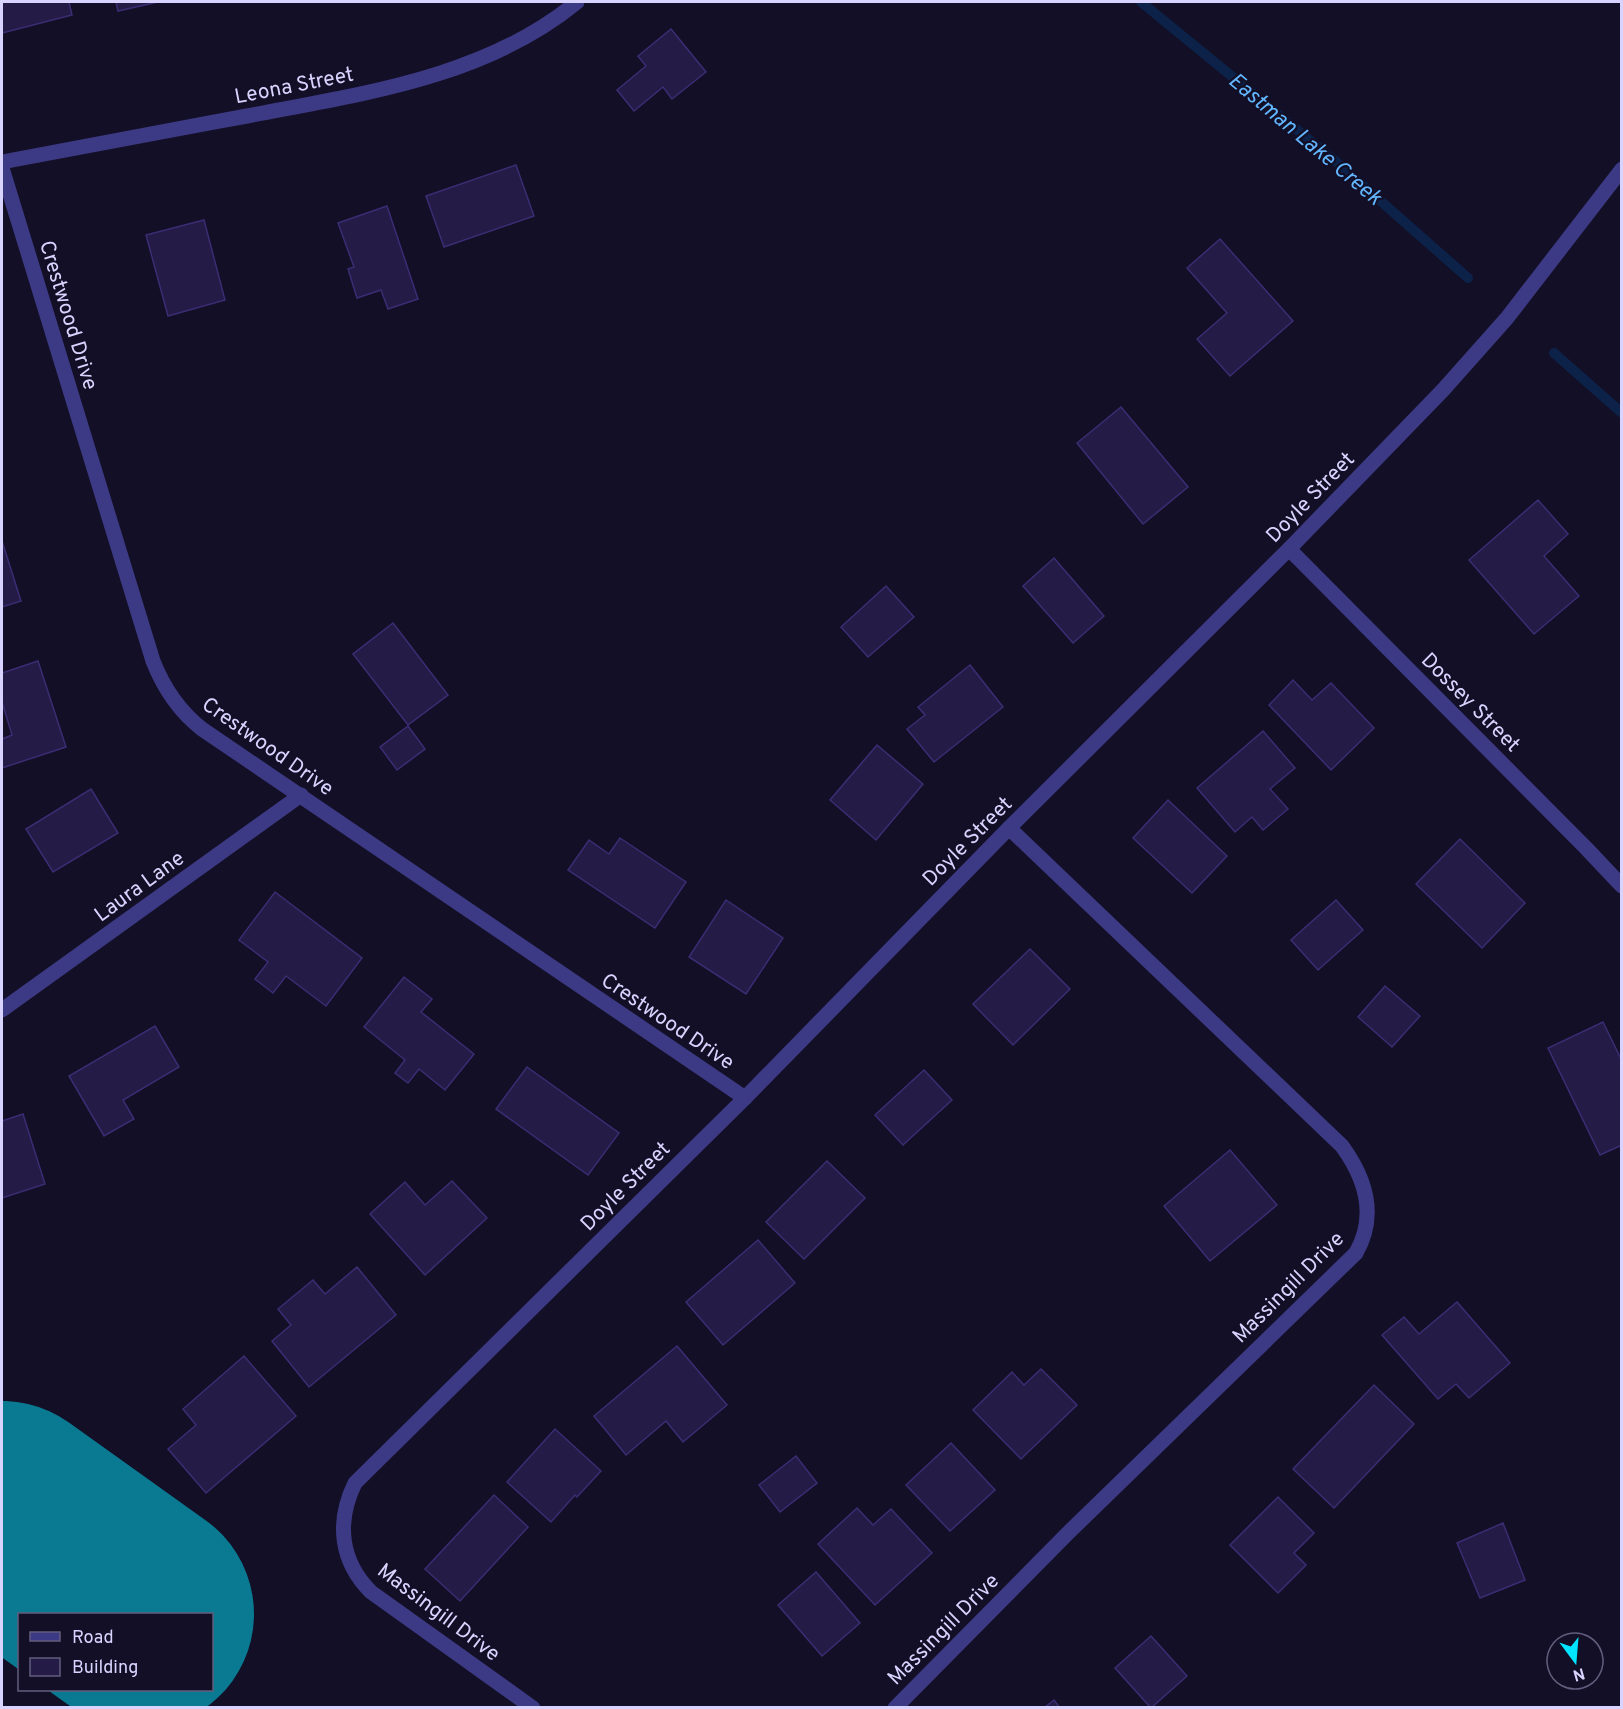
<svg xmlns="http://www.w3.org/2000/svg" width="1623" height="1709" font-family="Overpass,sans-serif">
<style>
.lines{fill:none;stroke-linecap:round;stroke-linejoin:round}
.stream{stroke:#0c2248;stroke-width:10}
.runway{stroke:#0a7a92;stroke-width:230}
.building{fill:#241b47;stroke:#3b2d73;stroke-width:1.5}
.street{stroke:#3d3a85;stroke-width:15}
.labels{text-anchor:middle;stroke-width:4.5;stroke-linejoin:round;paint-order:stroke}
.street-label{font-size:21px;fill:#d9d4ff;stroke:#130f26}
.water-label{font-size:22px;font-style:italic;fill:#62b6ff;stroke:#130f26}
</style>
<rect width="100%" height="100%" fill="#130f26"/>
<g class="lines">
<g class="stream">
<path d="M1141 2 1334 160 1468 278"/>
<path d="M1554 353 1622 413"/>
</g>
<path class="runway" d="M2 1516 139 1614"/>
</g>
<g class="building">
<path d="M2 2H69L72 15 2 33Z"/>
<path d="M116 2H158L118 11Z"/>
<path d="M671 29 706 72 672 99 663 87 634 111 617 90 646 66 638 56Z"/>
<path d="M516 165 534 216 444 247 426 196Z"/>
<path d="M387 206 418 299 388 309 381 290 357 298 348 269 354 267 338 223Z"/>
<path d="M204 220 225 300 168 316 146 235Z"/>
<path d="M1220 239 1293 321 1230 376 1197 339 1227 313 1187 268Z"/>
<path d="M1121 407 1188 487 1143 524 1077 443Z"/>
<path d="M1538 500 1568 534 1544 556 1579 596 1534 634 1469 560Z"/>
<path d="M2 541 21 601 2 607Z"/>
<path d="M1054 558 1104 616 1073 643 1023 586Z"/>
<path d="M886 586 914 617 868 657 841 627Z"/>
<path d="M393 623 448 695 408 725 353 654Z"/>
<path d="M38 661 66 747 2 768V739L12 735 2 702V673Z"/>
<path d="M970 665 1003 707 934 762 907 729 925 715 918 707Z"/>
<path d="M1293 680 1312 700 1331 683 1374 728 1331 770 1269 705Z"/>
<path d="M408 726 425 749 397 770 380 747Z"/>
<path d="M1263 731 1295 768 1270 789 1288 809 1263 830 1252 817 1235 832 1197 788Z"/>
<path d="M877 745 923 784 876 840 830 800Z"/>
<path d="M91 789 118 833 53 872 26 829Z"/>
<path d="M1168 800 1227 856 1192 893 1133 838Z"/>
<path d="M620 838 686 882 655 928 568 870 589 840 609 854Z"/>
<path d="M1460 839 1525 903 1482 948 1416 884Z"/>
<path d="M275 892 362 958 326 1006 286 976 273 993 255 979 268 962 239 940Z"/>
<path d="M726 900 783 938 746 994 689 957Z"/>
<path d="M1336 900 1363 930 1318 970 1291 940Z"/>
<path d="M1030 949 1070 989 1013 1045 973 1004Z"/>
<path d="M404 977 432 999 421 1012 474 1054 445 1090 419 1069 408 1083 395 1073 405 1060 364 1027Z"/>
<path d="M1385 986 1420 1016 1392 1047 1358 1017Z"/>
<path d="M1603 1022 1622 1061V1145L1600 1155 1548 1048Z"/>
<path d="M155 1026 179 1067 123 1100 134 1119 104 1136 69 1076Z"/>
<path d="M527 1067 619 1133 588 1175 496 1109Z"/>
<path d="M924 1070 952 1100 903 1145 875 1115Z"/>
<path d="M23 1114 45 1184 2 1198V1121Z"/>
<path d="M1230 1150 1277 1205 1210 1261 1164 1206Z"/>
<path d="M827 1161 865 1198 804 1259 766 1222Z"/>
<path d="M452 1181 487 1218 425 1275 370 1214 405 1182 425 1205Z"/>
<path d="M758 1240 795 1283 723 1345 686 1302Z"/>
<path d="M357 1267 396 1315 309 1387 272 1341 291 1325 278 1309 313 1280 325 1294Z"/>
<path d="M1457 1302 1510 1363 1469 1398 1456 1384 1438 1399 1382 1335 1404 1317 1419 1334Z"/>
<path d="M677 1346 727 1405 683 1442 666 1421 626 1455 594 1416Z"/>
<path d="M244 1356 296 1416 206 1493 168 1449 196 1425 183 1409Z"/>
<path d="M1041 1369 1077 1405 1021 1459 973 1410 1012 1372 1024 1385Z"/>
<path d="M1374 1385 1414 1424 1334 1508 1293 1469Z"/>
<path d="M555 1429 601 1471 577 1497 575 1495 551 1522 507 1482Z"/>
<path d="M951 1443 995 1490 950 1531 906 1485Z"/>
<path d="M796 1456 817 1483 780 1512 759 1485Z"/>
<path d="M494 1495 528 1527 460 1601 425 1569Z"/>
<path d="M1278 1497 1314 1533 1294 1553 1306 1565 1278 1593 1230 1545Z"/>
<path d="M857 1508 873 1525 891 1509 932 1553 875 1605 818 1544Z"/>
<path d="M1503 1523 1525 1580 1480 1598 1457 1543Z"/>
<path d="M816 1572 860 1623 822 1656 778 1605Z"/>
<path d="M1151 1636 1187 1676 1151 1708 1115 1668Z"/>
<path d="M1054 1700 1060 1708H1044Z"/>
</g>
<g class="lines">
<g class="street">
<path d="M2 162C83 147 165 131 247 116 360 94 485 78 577 2"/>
<path d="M2 168 153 661C164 689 179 711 202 729L745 1098"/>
<path d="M1289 549 1586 848 1622 886"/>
<path d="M2 1010 301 795"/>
<path d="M533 1708 371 1592C340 1561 336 1522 355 1483L745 1098 1009 828 1289 549 1443 390 1507 318 1622 169"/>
<path d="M895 1708 1068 1533 1356 1253C1377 1216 1366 1179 1342 1146L1009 828"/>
</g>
</g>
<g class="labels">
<g class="street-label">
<text transform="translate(294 85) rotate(-11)" y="7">Leona Street</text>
<text transform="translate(69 315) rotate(73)" y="7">Crestwood Drive</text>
<text transform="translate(1310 497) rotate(-46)" y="7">Doyle Street</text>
<text transform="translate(1471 702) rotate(45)" y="7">Dossey Street</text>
<text transform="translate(268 746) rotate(35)" y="7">Crestwood Drive</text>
<text transform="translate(967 841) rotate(-45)" y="7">Doyle Street</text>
<text transform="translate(139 886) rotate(-36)" y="7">Laura Lane</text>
<text transform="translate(668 1021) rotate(34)" y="7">Crestwood Drive</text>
<text transform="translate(625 1186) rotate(-45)" y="7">Doyle Street</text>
<text transform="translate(1288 1287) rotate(-45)" y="7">Massingill Drive</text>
<text transform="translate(439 1612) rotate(37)" y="7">Massingill Drive</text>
<text transform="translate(943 1629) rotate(-45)" y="7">Massingill Drive</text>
</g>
<g class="water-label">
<text transform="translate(1306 138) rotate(40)" y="8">Eastman Lake Creek</text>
</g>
</g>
<rect width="1623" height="1709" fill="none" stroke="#d9d4ff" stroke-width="6"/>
<rect x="18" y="1613" width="195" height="78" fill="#130f26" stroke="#625e7d" stroke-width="1.5"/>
<rect x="30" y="1632" width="30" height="9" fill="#3d3a85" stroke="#625e7d" stroke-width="1.5"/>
<text x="72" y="1643" font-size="18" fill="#d9d4ff">Road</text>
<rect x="30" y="1658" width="30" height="18" fill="#241b47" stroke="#625e7d" stroke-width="1.5"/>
<text x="72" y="1673" font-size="18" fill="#d9d4ff">Building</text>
<g transform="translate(1575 1661) rotate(164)"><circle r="28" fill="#130f26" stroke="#625e7d" stroke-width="1.5"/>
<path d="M0-4.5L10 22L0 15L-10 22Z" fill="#00e5ff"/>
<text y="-9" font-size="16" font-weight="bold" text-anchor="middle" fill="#d9d4ff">N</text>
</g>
</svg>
